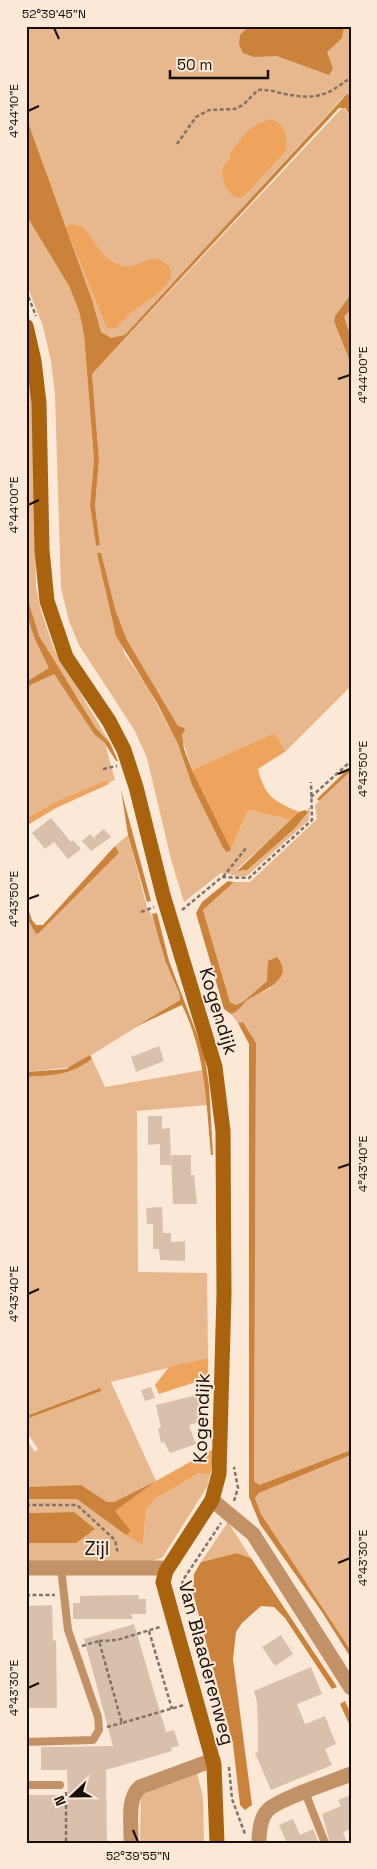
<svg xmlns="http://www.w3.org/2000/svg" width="377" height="1869" font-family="'Space Grotesk',sans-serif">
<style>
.green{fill:#e7b78d}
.forest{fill:#efa45e}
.water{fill:#cb833b}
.building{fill:#d8c0ac}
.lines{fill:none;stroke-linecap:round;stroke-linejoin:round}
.path{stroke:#807267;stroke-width:2.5;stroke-dasharray:4 2.5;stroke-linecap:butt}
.lane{stroke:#c29166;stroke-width:8}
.street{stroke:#c29166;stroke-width:15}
.secondary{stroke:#a9630f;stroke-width:15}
.ticks{fill:none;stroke:#160e07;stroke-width:2}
.labels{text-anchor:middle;stroke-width:4;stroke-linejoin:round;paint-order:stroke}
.street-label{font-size:19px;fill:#160e07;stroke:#fce8d7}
.neatline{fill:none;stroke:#160e07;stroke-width:2}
.ticks-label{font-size:12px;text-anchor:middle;fill:#160e07}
</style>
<rect width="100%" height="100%" fill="#fce8d7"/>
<g class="green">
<path d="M26 26H351V108L343 97 103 361 26 179Z"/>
<path d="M343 107 351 117V294L335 316 334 321 351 360V686L286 751 274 733 192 770 178 726 127 640 115 609 124 653 147 686 178 744 192 785 223 848 230 851 248 810 292 820 237 869 243 871 247 870 287 833 310 807 309 820 248 875 244 877 221 873 184 902 172 863 147 758 135 731 79 645 69 621 61 588 55 395 51 361 43 326 26 283V215L69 286 79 311 84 335 94 460 90 505 96 546 100 545 95 506 99 459 92 374Z"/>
<path d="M351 302V345L339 319Z"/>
<path d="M26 357C39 429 35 513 36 587L41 611 54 649 110 743 96 728 78 698 52 672 105 744 115 780C84 792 54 806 26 824V530L29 498 26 457Z"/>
<path d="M351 771V1450L259 1485 254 1481 256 1043 243 1022 238 1023 231 1014 247 1000 271 988 268 971 267 981 244 1001 236 1005 230 1002 203 910 234 882H250L317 819 315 805Z"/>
<path d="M128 835 147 907C157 921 159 942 164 959 169 973 178 986 180 1000L72 1067 26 1072V915L39 933 119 853 115 846Z"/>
<path d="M92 1059 105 1087 203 1070 207 1105 137 1111 138 1272 207 1273 208 1358 111 1382 156 1481 114 1502H107L81 1485 26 1487V1439L35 1452 38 1449 26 1431V1419L99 1388 26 1416V1077C54 1075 69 1076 92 1059Z"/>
<path d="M351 1455V1651L261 1514 255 1498 259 1493Z"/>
<path d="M199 1473 210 1475 207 1487 162 1558 148 1562 26 1564V1543H76L74 1512 26 1513V1499H77L143 1545 146 1509 155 1499Z"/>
<path d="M228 1522 251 1558 237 1553 201 1562Z"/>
<path d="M197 1773 203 1797 204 1843H140L141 1793Z"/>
</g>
<g class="forest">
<path d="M271 119C285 122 289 140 285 152L245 195 240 198 233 196C223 185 216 170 230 159V153C245 135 247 126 271 119Z"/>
<path d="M70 224 83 227C94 240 102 259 119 265 134 271 142 258 156 259 160 259 163 262 166 264 186 279 142 304 132 312 126 317 121 323 116 328H107L66 227Z"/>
<path d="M274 733 286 751 258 769C265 797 274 801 299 812L292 820 248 810 231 849 192 770Z"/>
<path d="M107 780 109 784 56 808 26 826V819L58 801Z"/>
<path d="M208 1358V1378L159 1394 155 1385 169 1367Z"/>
<path d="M215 1448 210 1475 199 1473 155 1499 146 1509 143 1545 126 1535 131 1531 114 1511 156 1481Z"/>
</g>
<g class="water">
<path d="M249 26H344L342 38 327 52 333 69 329 75 277 56 254 57 243 53 239 44 240 35Z"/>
<path d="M351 93V117L345 108H339L92 374 99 459 95 506 100 545 96 546 90 505 94 460 84 335 79 311 69 286 26 215V117L92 300 101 332 111 338 125 335 346 95Z"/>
<path d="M351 294V308L344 317 351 338V364L334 321 335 316Z"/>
<path d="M26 457 29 498 26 530Z"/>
<path d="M97 553H101L115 609 127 640 178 726 184 728 185 731 182 734 184 749 192 770 231 849 230 851 227 852 223 848 192 785 178 744 157 703 116 636Z"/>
<path d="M26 594 39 636 96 728 110 743 118 761H116L104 742 95 735 54 674 26 687V682L49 668C36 641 26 624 26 594Z"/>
<path d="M351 766V771L319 801 317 799Z"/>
<path d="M121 790 151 901 147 902 128 835Z"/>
<path d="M305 810 308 812 294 829 247 870 237 871 299 812Z"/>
<path d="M115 846 119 853 39 933 36 934 27 918 26 903 32 920 36 925H43Z"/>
<path d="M228 881 234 882 203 910 230 1002 236 1005 244 1001 267 981 268 961 277 957C297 981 258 992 246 1001 241 1006 238 1012 231 1014L224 1009 196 913 202 902Z"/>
<path d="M157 913 169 961 204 1053 209 1085 213 1155H211C206 1101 206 1055 182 1005L135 1027 180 1000 179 993 165 961 152 914Z"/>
<path d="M243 1022 256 1043 254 1481 259 1485 351 1450V1455L259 1493 255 1498 261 1514 351 1651V1658L322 1612 260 1524 249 1497V1044L238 1023Z"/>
<path d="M90 1055 92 1059C69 1076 54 1075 26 1077V1072L66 1069Z"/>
<path d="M100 1388 101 1391 26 1419V1416Z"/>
<path d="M156 1481 115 1511 131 1531 126 1535 77 1499H26V1487L81 1485 107 1502H114Z"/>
<path d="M74 1512 95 1529 76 1543H26V1513Z"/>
<path d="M237 1553 251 1558 337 1687 332 1689 285 1618 274 1607 261 1606 242 1623 236 1632 233 1659 252 1805 245 1810 240 1805 233 1744 193 1593 194 1574 201 1562Z"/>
<path d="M345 1701 351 1714V1728L340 1704Z"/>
</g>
<g class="building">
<path d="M51 818 71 842 73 840 81 849 68 859 54 842 45 849 32 833Z"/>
<path d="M104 829 111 837 91 851 82 841 90 834 97 842 94 837Z"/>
<path d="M159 1046 164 1061 136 1072 131 1057Z"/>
<path d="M148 1116H162V1129L170 1128 171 1165H160V1144L148 1145Z"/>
<path d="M171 1155H191V1175H194L197 1204H173Z"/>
<path d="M162 1207 163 1233H171V1242L185 1241V1261L160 1260 159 1249H153V1224H147L146 1208Z"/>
<path d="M151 1387 155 1398 145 1401 141 1390Z"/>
<path d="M197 1395 204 1421 189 1425 196 1444 170 1453 164 1442 161 1443 158 1428H161L156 1405Z"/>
<path d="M128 1595H138L139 1599H146V1614H131L133 1619H73V1603H80V1596Z"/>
<path d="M52 1605 53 1641 56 1640 57 1708H26V1606Z"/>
<path d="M134 1624 166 1732 174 1730 179 1746 171 1748 172 1751 106 1770 107 1843H26V1829H29L26 1795H68L67 1770H41V1747L113 1746 84 1639Z"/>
<path d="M281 1635 293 1654 275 1666 262 1647Z"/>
<path d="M311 1667 322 1694 297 1704 305 1724 325 1716 336 1744 325 1749 332 1765 271 1790 255 1753 258 1752V1729L257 1702 254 1691Z"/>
<path d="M351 1795V1829L343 1832 347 1843H330L322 1814 341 1806 338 1800Z"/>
<path d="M293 1819 300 1835 313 1829 319 1843H283L286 1841 279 1825Z"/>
</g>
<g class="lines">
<g class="path">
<path d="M177 144 196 117 209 110 235 109 243 105 258 90C267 89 276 92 285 94 316 100 327 96 351 77"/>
<path d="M26 291 36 316"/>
<path d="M103 769 117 766"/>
<path d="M311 797 351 761"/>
<path d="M223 877 246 848"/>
<path d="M182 910 222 877 249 878 312 820 311 782"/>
<path d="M141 912 154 907"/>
<path d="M204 979 224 1043"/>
<path d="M234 1501 238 1488 234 1467"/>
<path d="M26 1505H77L115 1540 118 1554"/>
<path d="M181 1591 183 1580 221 1523"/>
<path d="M26 1595H55"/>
<path d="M149 1631 172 1709"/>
<path d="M99 1641 117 1640 160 1627V1625"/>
<path d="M82 1646 99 1641 122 1723 184 1705"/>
<path d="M219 1726 223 1742"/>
<path d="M107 1727 122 1723"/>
<path d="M229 1767 232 1799 245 1834"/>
<path d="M66 1792V1843"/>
</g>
<g class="lane">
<path d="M26 1742 93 1740 99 1730 98 1717 68 1630 61 1568"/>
<path d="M26 1785H60"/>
<path d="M305 1792 325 1843"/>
</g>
<g class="street">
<path d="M212 1500 253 1534 351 1688"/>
<path d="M26 1568H161L166 1571"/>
<path d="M131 1843C132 1826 126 1799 140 1787L213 1760"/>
<path d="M259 1843C259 1832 260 1818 268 1810 278 1799 334 1781 351 1774"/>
</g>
<path class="secondary" d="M26 326 34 361 39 403 42 550 47 601 66 657 109 721 124 750 136 787 163 895 215 1067 223 1131 224 1294 219 1474 212 1500 166 1571 163 1582 214 1765 217 1843"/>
</g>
<path class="ticks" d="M54 28 59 39M28 111 39 106M338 379 350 375M28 505 39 500M338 774 350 769M28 899 39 895M338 1168 350 1164M28 1294 39 1289M338 1563 350 1558M28 1688 39 1683M133 1830 138 1842"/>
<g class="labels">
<g class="street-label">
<text transform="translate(219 1011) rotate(73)" y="7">Kogendijk</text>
<text transform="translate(201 1418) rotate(-88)" y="7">Kogendijk</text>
<text x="97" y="1555">Zijl</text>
<text transform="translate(207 1663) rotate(75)" y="7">Van Blaaderenweg</text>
</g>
</g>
<rect width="377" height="1869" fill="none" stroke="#fce8d7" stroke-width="55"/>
<g transform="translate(72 1796) rotate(248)" stroke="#fce8d7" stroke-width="4" paint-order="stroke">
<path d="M0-4L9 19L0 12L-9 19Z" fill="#160e07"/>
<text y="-8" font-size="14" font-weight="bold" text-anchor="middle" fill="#160e07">N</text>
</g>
<path d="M170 70v8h98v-8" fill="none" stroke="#160e07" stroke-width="2.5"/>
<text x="177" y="70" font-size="15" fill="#160e07" stroke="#fce8d7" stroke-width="4" paint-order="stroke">50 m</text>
<rect x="28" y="28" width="322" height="1814" class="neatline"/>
<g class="ticks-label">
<text x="54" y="18">52°39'45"N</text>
<text transform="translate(14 111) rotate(-90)" y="4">4°44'10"E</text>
<text transform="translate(363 375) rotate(-90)" y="4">4°44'00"E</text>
<text transform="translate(14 505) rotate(-90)" y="4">4°44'00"E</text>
<text transform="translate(363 769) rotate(-90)" y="4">4°43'50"E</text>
<text transform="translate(14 899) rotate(-90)" y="4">4°43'50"E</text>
<text transform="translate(363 1164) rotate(-90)" y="4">4°43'40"E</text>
<text transform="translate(14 1294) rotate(-90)" y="4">4°43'40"E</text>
<text transform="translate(363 1558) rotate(-90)" y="4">4°43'30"E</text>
<text transform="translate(14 1688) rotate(-90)" y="4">4°43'30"E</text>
<text x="138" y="1860">52°39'55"N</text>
</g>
</svg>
